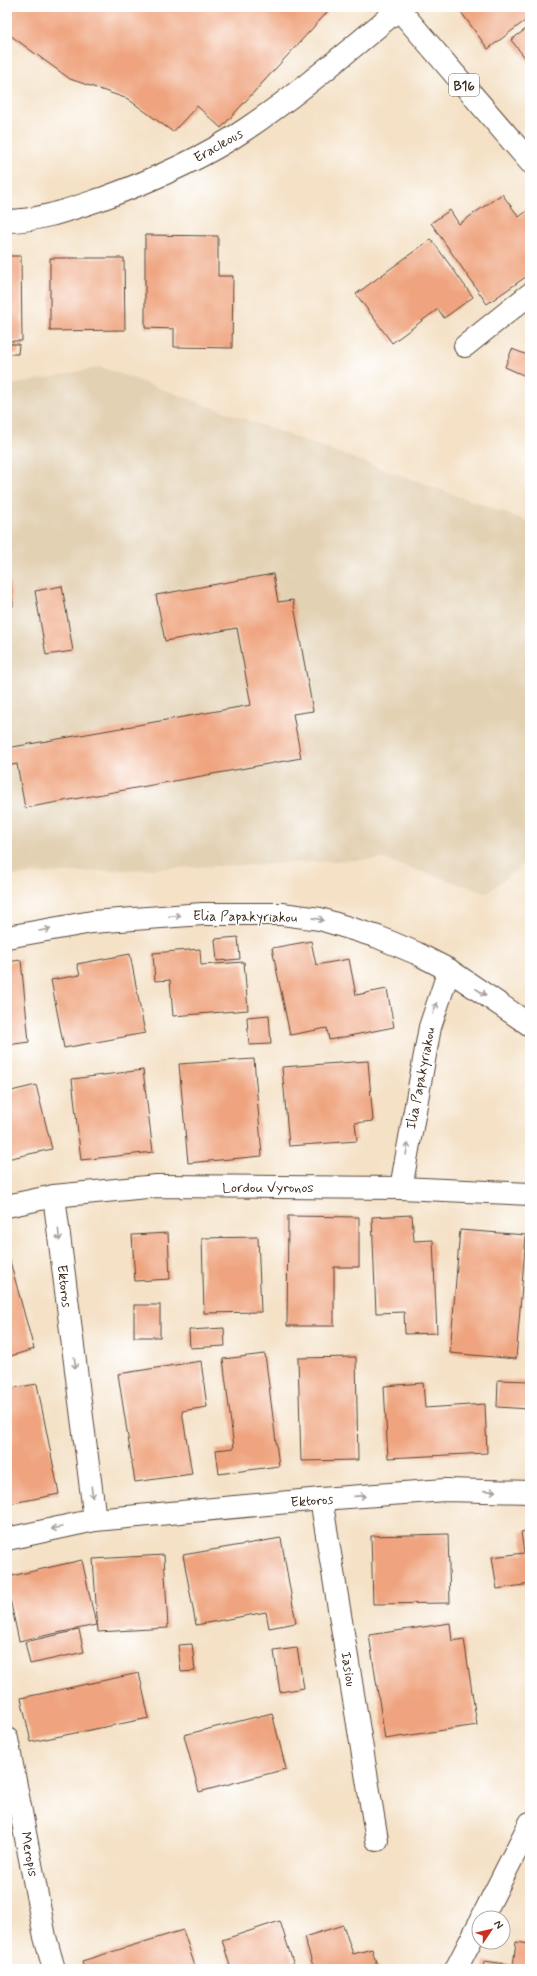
<svg xmlns="http://www.w3.org/2000/svg" width="537" height="1976" font-family="Mynerve,sans-serif">
<style>
.built{fill:#e3d1b4}
.building{fill:#efa47f}
.lines{fill:none;stroke-linecap:round;stroke-linejoin:round}
.street-casing{stroke:#574537;stroke-width:24}
.secondary-casing{stroke:#574537;stroke-width:24}
.primary-casing{stroke:#574537;stroke-width:24}
.street{stroke:#fff;stroke-width:22}
.secondary{stroke:#fff;stroke-width:22}
.primary{stroke:#fff;stroke-width:22}
.oneway{stroke:#a79f9a}
.labels{text-anchor:middle;stroke-width:3;stroke-linejoin:round;paint-order:stroke}
.shield{fill:#fff;stroke:#766a62;stroke-width:1}
.shield-label{font-size:13px;font-weight:bold;fill:#3b2a1e}
.street-label{font-size:14px;fill:#3b2a1e;stroke:#fff}
</style>
<rect width="100%" height="100%" fill="#fff"/>
<filter id="ink" filterUnits="userSpaceOnUse"><feTurbulence type="fractalNoise" baseFrequency=".025" numOctaves="2"/><feDisplacementMap in="SourceGraphic" scale="8" xChannelSelector="R" yChannelSelector="G"/><feConvolveMatrix kernelMatrix="1 2 1 2 8 2 1 2 1" color-interpolation-filters="sRGB"/></filter>
<filter id="wash" filterUnits="userSpaceOnUse"><feTurbulence type="fractalNoise" baseFrequency=".012" numOctaves="4" result="noise"/><feDisplacementMap in="SourceGraphic" scale="16" xChannelSelector="R" yChannelSelector="G"/><feGaussianBlur stdDeviation="0.9" result="paint"/><feColorMatrix in="noise" values="0 0 0 0 0 0 0 0 0 0 0 0 0 0 0 0 0 1.4 0 .05"/><feComposite in="paint" operator="in"/></filter>
<g filter="url(#wash)">
<rect width="100%" height="100%" fill="#f4e1c6"/>
<path class="built" d="M101 367 530 522V859L487 893 382 859 29 874 7 877V386Z"/>
<g id="blocks">
<g class="building">
<path d="M7 7H332L221 128 197 106 173 132 128 99 70 79 7 33Z"/>
<path d="M467 7H530V17L488 49 461 12Z"/>
<path d="M530 26V64L511 40Z"/>
<path d="M502 194 519 217 527 211 530 215V274L487 304 431 223 450 210 459 224Z"/>
<path d="M145 235 218 236V276H233L232 348 174 347V329L145 328Z"/>
<path d="M431 239 473 297 444 318 438 309 392 343 356 294Z"/>
<path d="M7 256H21L22 341H7Z"/>
<path d="M50 258H124L125 330 50 331Z"/>
<path d="M7 344H19L18 354H7Z"/>
<path d="M512 349 530 356V378L505 367Z"/>
<path d="M273 574 278 602 293 600 313 711 293 714 301 758 25 808 17 764 7 766V748L251 705 237 628 165 641 156 595Z"/>
<path d="M10 582 13 606 7 607V583Z"/>
<path d="M62 586 73 651 46 655 35 591Z"/>
<path d="M238 937 240 959 217 961 215 939Z"/>
<path d="M311 941 316 965 349 959 356 995 387 989 394 1027 329 1040 327 1028 290 1035 272 948Z"/>
<path d="M200 949 201 965 244 962 248 1010 173 1016 170 980 155 981 153 953Z"/>
<path d="M130 954 145 1033 64 1048 51 980 80 975 77 964Z"/>
<path d="M21 960 29 1042 7 1045V962Z"/>
<path d="M269 1015 271 1044 249 1045 247 1017Z"/>
<path d="M254 1059 262 1156 188 1163 179 1064Z"/>
<path d="M368 1061 373 1121 355 1123 357 1141 289 1146 282 1067Z"/>
<path d="M143 1070 153 1152 81 1160 72 1079Z"/>
<path d="M36 1085 52 1149 7 1159V1092Z"/>
<path d="M412 1215 414 1241 433 1240 437 1333 405 1334 404 1312 376 1313 372 1217Z"/>
<path d="M288 1216 359 1217V1267H334V1326H287Z"/>
<path d="M460 1230 526 1235 516 1359 450 1353Z"/>
<path d="M168 1233 170 1279 135 1281 132 1235Z"/>
<path d="M258 1237 261 1312 204 1313 202 1238Z"/>
<path d="M7 1250 34 1349 7 1357Z"/>
<rect x="134" y="1305" width="26" height="32"/>
<path d="M224 1328 225 1346 190 1348 189 1330Z"/>
<path d="M265 1354 279 1466 219 1474 216 1450 234 1448 223 1359Z"/>
<path d="M356 1357 358 1460 301 1461 298 1358Z"/>
<path d="M201 1361 207 1407 182 1411 192 1474 135 1482 118 1374Z"/>
<path d="M498 1380 530 1381 529 1409 497 1407Z"/>
<path d="M423 1383 425 1408 485 1404 487 1453 388 1458 384 1386Z"/>
<path d="M37 1384 59 1494 8 1504 7 1389Z"/>
<path d="M530 1530V1584L497 1589 492 1557 524 1553 521 1532Z"/>
<path d="M448 1534 450 1603 373 1604 371 1536Z"/>
<path d="M281 1538 296 1623 269 1628 266 1612 196 1625 183 1555Z"/>
<path d="M164 1555 168 1628 98 1632 93 1559Z"/>
<path d="M82 1560 96 1625 19 1641 7 1585V1577Z"/>
<path d="M450 1623 452 1641 464 1639 477 1725 385 1739 369 1635Z"/>
<path d="M79 1630 84 1652 30 1664 25 1642Z"/>
<path d="M192 1644 195 1671 181 1672 178 1645Z"/>
<path d="M297 1648 304 1688 280 1692 274 1651Z"/>
<path d="M139 1673 149 1718 31 1742 21 1698Z"/>
<path d="M272 1713 286 1769 199 1792 184 1735Z"/>
<path d="M280 1921 295 1969H231L222 1940Z"/>
<path d="M343 1925 353 1954 372 1949 378 1969H314L304 1937Z"/>
<path d="M183 1930 196 1969H84L82 1961Z"/>
<path d="M516 1942 530 1944V1969H483L484 1961 513 1965Z"/>
</g>
</g>
</g>
<g filter="url(#ink)">
<use href="#blocks" fill-opacity="0" stroke="#574537" stroke-width="1"/>
<g class="lines">
<g class="street-casing">
<g id="street">
<path d="M7 221C39 221 71 209 101 199 151 181 202 159 246 129 300 93 349 50 399 9"/>
<path d="M465 346 530 294"/>
<path d="M7 937 92 922 203 914H282L320 919 378 937 416 953 449 970 530 1025"/>
<path d="M401 1188 430 1027 449 970"/>
<path d="M54 1196 95 1520"/>
<path d="M321 1499 377 1840"/>
<path d="M7 1539 95 1520 321 1499 445 1490 530 1492"/>
<path d="M7 1739 45 1937 54 1969"/>
<path d="M482 1918 530 1823"/>
<path d="M456 1969 479 1924"/>
</g>
</g>
<g class="secondary-casing">
<path id="secondary" d="M7 1206 54 1196 157 1186 401 1188 530 1194"/>
</g>
<g class="primary-casing">
<path id="primary" d="M397 7 530 162"/>
</g>
<use href="#street" class="street"/>
<use href="#secondary" class="secondary"/>
<use href="#primary" class="primary"/>
</g>
<defs><path id="oneway-shaft" d="M-6 0H5M1.5-3L5.5 0L1.5 3" fill="none" stroke-width="1.6" stroke-linecap="round" stroke-linejoin="round"/></defs>
<g class="oneway">
<use href="#oneway-shaft" transform="translate(175 916) rotate(-4)"/>
<use href="#oneway-shaft" transform="translate(318 919) rotate(11)"/>
<use href="#oneway-shaft" transform="translate(45 930) rotate(-10)"/>
<use href="#oneway-shaft" transform="translate(481 992) rotate(33)"/>
<use href="#oneway-shaft" transform="translate(435 1008) rotate(-70)"/>
<use href="#oneway-shaft" transform="translate(407 1149) rotate(-81)"/>
<use href="#oneway-shaft" transform="translate(59 1235) rotate(83)"/>
<use href="#oneway-shaft" transform="translate(75 1363) rotate(83)"/>
<use href="#oneway-shaft" transform="translate(490 1491) rotate(1)"/>
<use href="#oneway-shaft" transform="translate(92 1492) rotate(83)"/>
<use href="#oneway-shaft" transform="translate(360 1496) rotate(-4)"/>
<use href="#oneway-shaft" transform="translate(57 1528) rotate(168)"/>
</g>
</g>
<g class="labels">
<rect class="shield" x="449" y="74" width="30" height="22" rx="3"/>
<g class="shield-label">
<text x="464" y="90">B16</text>
</g>
<g class="street-label">
<text transform="translate(218 145) rotate(-30)" y="5">Eracleous</text>
<text transform="translate(245 916) rotate(1)" y="5">Elia Papakyriakou</text>
<text transform="translate(420 1078) rotate(-79)" y="5">Ilia Papakyriakou</text>
<text x="268" y="1192">Lordou Vyronos</text>
<text transform="translate(65 1286) rotate(83)" y="5">Ektoros</text>
<text transform="translate(312 1500) rotate(-5)" y="5">Ektoros</text>
<text transform="translate(349 1669) rotate(81)" y="5">Iasiou</text>
<text transform="translate(30 1854) rotate(80)" y="5">Meropis</text>
</g>
</g>
<rect width="537" height="1976" fill="none" stroke="#fff" stroke-width="24"/>
<g transform="translate(491 1930) rotate(55)"><circle r="19" fill="#ffffff" stroke="#b1aaa5"/>
<path d="M0-3L7 15L0 10L-7 15Z" fill="#c8321e"/>
<text y="-6" font-size="11" font-weight="bold" text-anchor="middle" fill="#3b2a1e">N</text>
</g>
</svg>
